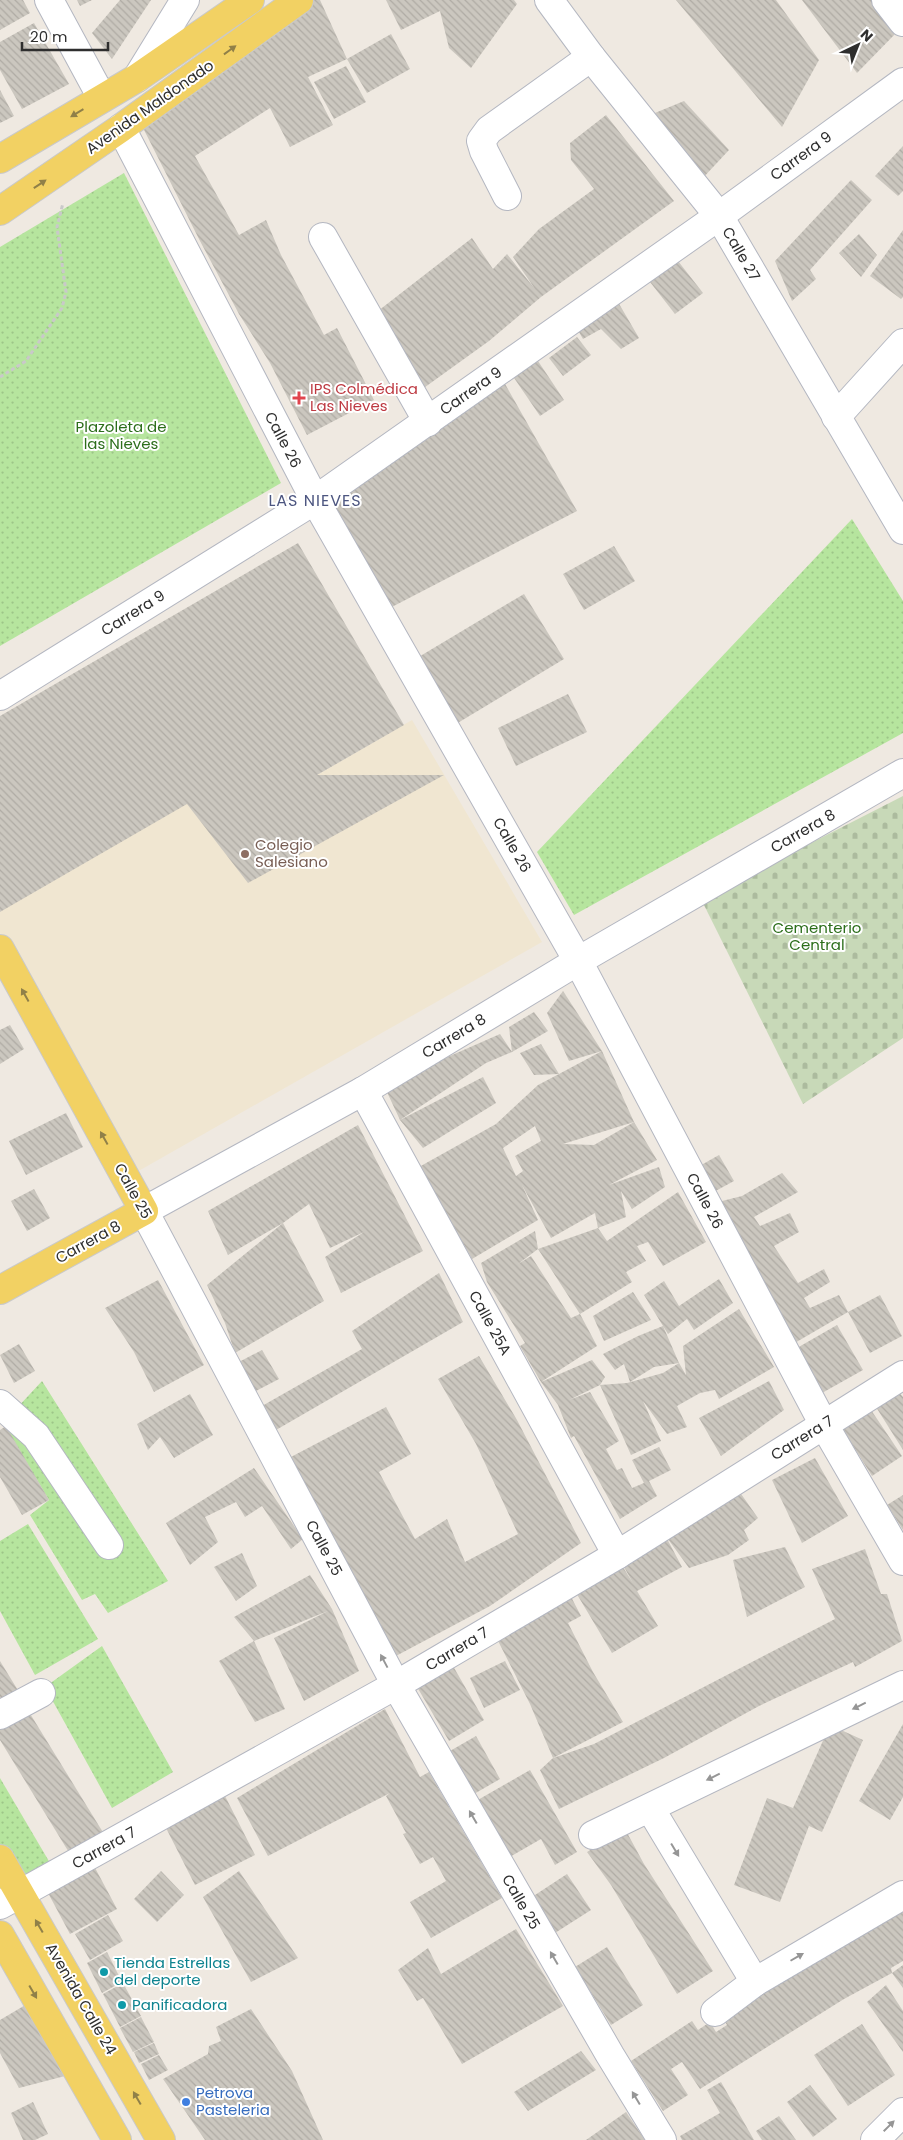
<svg xmlns="http://www.w3.org/2000/svg" width="903" height="2140" font-family="Poppins,sans-serif">
<style>
.education{fill:#f0e6d1}
.grass{fill:url(#grass-dots)}
.cemetery{fill:url(#cemetery-stones)}
.building{fill:url(#building-back-hatch);fill-rule:evenodd}
.lines{fill:none;stroke-linecap:round;stroke-linejoin:round}
.minor-casing{stroke:#b4b7c1;stroke-width:30}
.major-casing{stroke:#c9c9c9;stroke-width:30}
.path{stroke:#c9c9c9;stroke-width:3;stroke-dasharray:4 2.5;stroke-linecap:butt}
.minor{stroke:#fff;stroke-width:28}
.major{stroke:#f2d163;stroke-width:28}
.oneway{fill:#908048}
.oneway2{fill:#969696}
.health-dot{fill:#e0444e;stroke:#fff;stroke-width:2}
.education-dot{fill:#8d6e63;stroke:#fff;stroke-width:2}
.culture-dot{fill:#0f9aa8;stroke:#fff;stroke-width:2}
.shop-dot{fill:#3f7fe0;stroke:#fff;stroke-width:2}
.labels{text-anchor:middle;stroke-width:4;stroke-linejoin:round;paint-order:stroke}
.street-label{font-size:15px;fill:#2e2e2e;stroke:#fff}
.health-label{font-size:15px;fill:#be3a42;stroke:#fff;text-anchor:start}
.park-label{font-size:15px;fill:#2c6e1b;stroke:#fff}
.education-label{font-size:15px;fill:#785e54;stroke:#fff;text-anchor:start}
.culture-label{font-size:15px;fill:#0d838f;stroke:#fff;text-anchor:start}
.shop-label{font-size:15px;fill:#366cbe;stroke:#fff;text-anchor:start}
.neighbourhood-label{font-size:16px;letter-spacing:1px;fill:#4d5680;stroke:#fff}
</style>
<defs>
<pattern id="grass-dots" width="8" height="8" patternUnits="userSpaceOnUse" patternTransform="scale(1.25)"><rect width="8" height="8" fill="#b6e59e"/><path d="M2 2h.1M6 6h.1" fill="none" stroke="#9dc588" stroke-width="1.8" stroke-linecap="round"/></pattern>
<pattern id="cemetery-stones" width="16" height="16" patternUnits="userSpaceOnUse" patternTransform="scale(1.25)"><rect width="16" height="16" fill="#c8d9b8"/><path d="M2 7V4a2 2 0 0 1 4 0v3zM10 15v-3a2 2 0 0 1 4 0v3z" fill="#acbb9e"/></pattern>
<pattern id="building-back-hatch" width="6" height="6" patternUnits="userSpaceOnUse" patternTransform="scale(1.25)"><rect width="6" height="6" fill="#cbc7bf"/><path d="M-1 5l2 2M0 0l6 6M5-1l2 2" fill="none" stroke="#afaba4"/></pattern>
</defs>
<rect width="100%" height="100%" fill="#efe9e1"/>
<path class="education" d="M0 716 317 775 412 720 542 942 135 1173 0 933Z"/>
<g class="grass">
<path d="M124 173 281 483 0 646V247Z"/>
<path d="M852 519 903 601V733L574 915 537 852Z"/>
<path d="M42 1381 168 1581 108 1613 95 1594 82 1600 30 1515 49 1500 3 1423Z"/>
<path d="M28 1524 98 1639 35 1675 0 1611V1541Z"/>
<path d="M102 1646 173 1772 112 1808 45 1687Z"/>
<path d="M0 1778 50 1863 20 1881 0 1847Z"/>
</g>
<path class="cemetery" d="M903 796V1038L803 1104 701 899Z"/>
<g class="building">
<path d="M0 0H23L30 13 0 30Z"/>
<path d="M77 0H92L80 6Z"/>
<path d="M120 0H151L112 59 92 33Z"/>
<path d="M310 0H320L347 59 308 77 333 125 290 147 270 108 195 156 239 235 266 220 281 255 324 335 337 328 374 400 307 435 270 363 239 314 200 241 138 118Z"/>
<path d="M386 0H514L517 4 471 68 449 48 440 11 401 30Z"/>
<path d="M676 0H776L819 60 782 127Z"/>
<path d="M802 0H873L897 32 857 73Z"/>
<path d="M34 23 69 84 22 109 0 70V42Z"/>
<path d="M391 34 410 69 367 93 347 59Z"/>
<path d="M346 66 366 102 334 119 314 82Z"/>
<path d="M0 90 14 116 0 123Z"/>
<path d="M684 101 729 150 701 180 655 113Z"/>
<path d="M606 115 674 201 541 297 489 341 421 390 378 311 472 238 493 269 507 254 535 289 513 257 539 229 594 189 571 160 570 143Z"/>
<path d="M903 146V191L898 196 875 176Z"/>
<path d="M851 180 872 200 810 270 816 279 792 301 775 261Z"/>
<path d="M903 230V297L901 299 870 276Z"/>
<path d="M859 234 877 255 861 277 839 253Z"/>
<path d="M678 261 703 293 675 314 650 282Z"/>
<path d="M618 302 639 338 621 349 601 329 583 339 576 327Z"/>
<path d="M577 337 591 355 563 376 549 358Z"/>
<path d="M534 355 564 400 540 416 510 372Z"/>
<path d="M500 375 577 511 388 609 326 496Z"/>
<path d="M298 543 404 725 317 775H444L248 883 187 804 0 912V716Z"/>
<path d="M614 546 635 581 584 610 563 574Z"/>
<path d="M524 594 564 659 456 724 417 658Z"/>
<path d="M568 694 587 732 516 766 498 728Z"/>
<path d="M563 991 602 1051 569 1061 547 1013Z"/>
<path d="M534 1012 548 1031 512 1052 509 1027Z"/>
<path d="M10 1025 24 1049 0 1064V1030Z"/>
<path d="M500 1034 512 1052 486 1063 400 1120 386 1090 434 1063Z"/>
<path d="M541 1044 559 1074 602 1051 634 1122 563 1144 594 1145 634 1122 657 1160 609 1185 659 1167 665 1187 632 1209 621 1191 626 1217 598 1228 607 1241 678 1192 706 1242 663 1266 648 1242 637 1246 646 1261 626 1272 632 1282 580 1314 597 1346 541 1382 592 1360 605 1377 600 1385 569 1400 590 1392 619 1441 606 1449 617 1470 622 1468 632 1488 644 1483 632 1460 659 1447 671 1470 649 1481 657 1496 620 1519 574 1436 571 1438 558 1405 541 1382 520 1346 525 1343 487 1282 481 1263 535 1231 538 1249 518 1264 531 1256 571 1318 580 1314 538 1249 598 1228 595 1213 551 1238 522 1185 538 1220 472 1259 419 1167 496 1124 538 1085 559 1074 534 1075 520 1053ZM535 1126 541 1141 515 1156 523 1171 516 1176 503 1148Z"/>
<path d="M483 1077 496 1103 423 1148 400 1120Z"/>
<path d="M66 1113 83 1147 26 1175 9 1141Z"/>
<path d="M358 1125 423 1251 341 1293 325 1257 364 1232 330 1248 309 1204 283 1223 324 1301 235 1353 225 1323 207 1285 283 1223 228 1255 208 1211Z"/>
<path d="M719 1155 734 1181 710 1194 696 1168Z"/>
<path d="M782 1173 798 1192 754 1217 760 1226 790 1213 799 1232 774 1246 798 1283 824 1269 830 1282 804 1298 810 1308 839 1295 848 1312 793 1344 718 1202 742 1196Z"/>
<path d="M34 1189 50 1218 27 1231 11 1201Z"/>
<path d="M439 1273 463 1322 276 1430 262 1406 362 1349 352 1331Z"/>
<path d="M719 1279 733 1303 694 1330 687 1319 668 1334 663 1326 679 1363 654 1367 630 1382 624 1364 615 1370 603 1354 638 1336 663 1326 644 1295 664 1281 679 1306Z"/>
<path d="M158 1280 204 1365 154 1392 134 1352 105 1308Z"/>
<path d="M633 1292 651 1320 604 1341 593 1316Z"/>
<path d="M880 1295 902 1336 870 1353 848 1312Z"/>
<path d="M739 1309 774 1367 719 1399 715 1390 700 1393 677 1406 687 1427 667 1434 643 1401 661 1441 631 1455 600 1385 627 1383 663 1373 679 1363 686 1375 683 1346Z"/>
<path d="M837 1325 863 1370 822 1393 797 1348Z"/>
<path d="M19 1344 35 1371 14 1383 0 1355Z"/>
<path d="M262 1350 279 1379 254 1392 237 1363Z"/>
<path d="M479 1356 517 1420 581 1543 490 1606 394 1657 289 1458 386 1407 411 1454 379 1472 415 1539 447 1519 465 1562 518 1534 476 1444 438 1379Z"/>
<path d="M769 1381 784 1410 721 1456 699 1418Z"/>
<path d="M898 1391 903 1397V1450L876 1407Z"/>
<path d="M190 1394 213 1435 174 1458 160 1437 148 1450 137 1424Z"/>
<path d="M871 1410 902 1456 872 1476 841 1427Z"/>
<path d="M6 1426 49 1500 22 1515 0 1477V1430Z"/>
<path d="M815 1458 848 1516 802 1543 772 1480Z"/>
<path d="M254 1468 303 1539 291 1549 262 1506 245 1517 236 1502 205 1517 218 1542 190 1565 166 1523Z"/>
<path d="M739 1491 758 1518 744 1530 749 1540 728 1555 689 1568 665 1535 682 1567 637 1591 658 1626 612 1653 575 1591 621 1564 633 1583 620 1560Z"/>
<path d="M903 1495V1530L887 1505Z"/>
<path d="M785 1547 805 1587 747 1617 733 1560Z"/>
<path d="M865 1549 881 1594H887L902 1641 855 1667 853 1662 759 1706 664 1758 559 1809 540 1770 553 1758 594 1744 835 1619 812 1569Z"/>
<path d="M242 1553 257 1586 236 1601 214 1567Z"/>
<path d="M310 1575 332 1609 359 1671 304 1701 274 1638 328 1611 254 1641 234 1617Z"/>
<path d="M568 1591 581 1616 568 1623 593 1672 623 1722 553 1758 530 1704 492 1629Z"/>
<path d="M254 1641 285 1709 255 1722 219 1661Z"/>
<path d="M0 1661 19 1692 0 1704Z"/>
<path d="M505 1661 520 1690 484 1708 470 1678Z"/>
<path d="M453 1666 484 1720 449 1741 417 1687Z"/>
<path d="M385 1709 420 1777 429 1772 502 1898 431 1938 410 1902 446 1881 433 1857 420 1864 403 1834 406 1833 386 1796 390 1793 268 1856 237 1798Z"/>
<path d="M29 1712 104 1834 70 1854 0 1740V1729Z"/>
<path d="M903 1724V1797L890 1820 859 1801Z"/>
<path d="M830 1725 863 1740 822 1832 809 1826 780 1902 734 1885 767 1798 793 1808Z"/>
<path d="M476 1736 500 1779 474 1794 450 1751Z"/>
<path d="M530 1770 577 1852 555 1865 541 1839 508 1858 476 1801Z"/>
<path d="M225 1796 255 1855 195 1885 165 1826Z"/>
<path d="M625 1829 644 1864 713 1971 677 1994 611 1885 587 1852Z"/>
<path d="M94 1866 117 1909 70 1934 47 1891Z"/>
<path d="M161 1871 184 1895 157 1922 134 1899Z"/>
<path d="M239 1871 298 1958 251 1982 203 1897Z"/>
<path d="M567 1874 591 1910 555 1933 532 1897Z"/>
<path d="M903 1909V1961L891 1968 892 1973 903 1965V1988L892 1973 844 1999 700 2089 682 2062 671 2069 688 2095 663 2111 631 2061 692 2021 698 2030 710 2022 716 2032 727 2025 721 2016Z"/>
<path d="M108 1915 123 1941 90 1960 75 1934Z"/>
<path d="M516 1929 563 2006 462 2064 423 1998 417 2001 398 1970 428 1948 441 1974Z"/>
<path d="M607 1947 643 2005 611 2025 575 1967Z"/>
<path d="M107 1952 122 1982 102 1993 87 1963Z"/>
<path d="M123 1983 141 2016 120 2027 103 1994Z"/>
<path d="M886 1985 903 2011V2052L867 2002Z"/>
<path d="M27 2004 65 2076 19 2088 0 2053V2020Z"/>
<path d="M251 2009 292 2071 323 2140H205L163 2079 208 2054 209 2046 221 2041 216 2027Z"/>
<path d="M141 2017 154 2042 133 2052 120 2028Z"/>
<path d="M862 2024 895 2075 848 2106 814 2055Z"/>
<path d="M154 2043 159 2054 139 2063 134 2052Z"/>
<path d="M581 2051 596 2070 528 2111 514 2092Z"/>
<path d="M159 2055 168 2070 149 2080 141 2064Z"/>
<path d="M721 2082 754 2140H682L680 2136 720 2113 707 2090Z"/>
<path d="M810 2085 837 2119 813 2137 787 2102Z"/>
<path d="M33 2102 48 2134 35 2140H23L11 2113Z"/>
<path d="M626 2112 645 2140H586Z"/>
<path d="M779 2116 796 2140H762L756 2131Z"/>
</g>
<g class="lines">
<g class="minor-casing">
<g id="minor">
<path d="M49 0 102 98"/>
<path d="M549 0 591 57 719 216 903 530"/>
<path d="M886 0 903 22"/>
<path d="M137 78 185 0"/>
<path d="M121 128 315 500 578 961 824 1425 903 1561"/>
<path d="M507 196 484 151 481 141 489 130 591 57"/>
<path d="M323 237 428 422"/>
<path d="M836 417 903 343"/>
<path d="M0 696 315 500 719 216 903 82"/>
<path d="M363 1091 617 1555"/>
<path d="M0 1404 36 1436 109 1545"/>
<path d="M0 1715 41 1693"/>
<path d="M650 1808 755 1982"/>
<path d="M593 1835 903 1685"/>
<path d="M0 1905 396 1685 617 1555 903 1375"/>
<path d="M715 2012 755 1982 903 1895"/>
<path d="M662 2140 610 2055 396 1685 144 1211 363 1091 578 961 903 773"/>
<path d="M875 2140 903 2112"/>
</g>
</g>
<g class="major-casing">
<g id="major">
<path d="M0 159 137 78 250 0"/>
<path d="M0 211 121 128 299 0"/>
<path d="M0 949 144 1211 0 1290"/>
<path d="M0 1859 161 2140"/>
<path d="M0 1935 117 2140"/>
</g>
</g>
<path class="path" d="M0 377 26 361 62 308 66 292 57 227 63 203"/>
<use href="#minor" class="minor"/>
<use href="#major" class="major"/>
</g>
<defs><path id="oneway-solid" d="M-6-.8H1V-3.2L6.5 0L1 3.2V.8H-6Z" transform="scale(1.25)"/></defs>
<g class="oneway">
<use href="#oneway-solid" transform="translate(230 50) rotate(-36)"/>
<use href="#oneway-solid" transform="translate(77 113) rotate(149)"/>
<use href="#oneway-solid" transform="translate(40 184) rotate(-34)"/>
<use href="#oneway-solid" transform="translate(25 995) rotate(-119)"/>
<use href="#oneway-solid" transform="translate(104 1138) rotate(-119)"/>
<use href="#oneway-solid" transform="translate(39 1926) rotate(-120)"/>
<use href="#oneway-solid" transform="translate(33 1992) rotate(60)"/>
<use href="#oneway-solid" transform="translate(137 2098) rotate(-120)"/>
</g>
<g class="oneway2">
<use href="#oneway-solid" transform="translate(384 1661) rotate(-118)"/>
<use href="#oneway-solid" transform="translate(859 1706) rotate(154)"/>
<use href="#oneway-solid" transform="translate(713 1777) rotate(154)"/>
<use href="#oneway-solid" transform="translate(473 1817) rotate(-120)"/>
<use href="#oneway-solid" transform="translate(675 1850) rotate(59)"/>
<use href="#oneway-solid" transform="translate(797 1957) rotate(-30)"/>
<use href="#oneway-solid" transform="translate(554 1958) rotate(-120)"/>
<use href="#oneway-solid" transform="translate(636 2098) rotate(-121)"/>
<use href="#oneway-solid" transform="translate(889 2126) rotate(-45)"/>
</g>
<path class="health-dot" d="M296.5 390.5h5v5h5v5h-5v5h-5v-5h-5v-5h5z"/>
<circle class="education-dot" cx="245" cy="854" r="5"/>
<g class="culture-dot">
<circle cx="104" cy="1972" r="5"/>
<circle cx="122" cy="2005" r="5"/>
</g>
<circle class="shop-dot" cx="186" cy="2102" r="5"/>
<g class="labels">
<g class="street-label">
<text transform="translate(150 107) rotate(-35)" y="5">Avenida Maldonado</text>
<text transform="translate(801 156) rotate(-36)" y="5">Carrera 9</text>
<text transform="translate(741 254) rotate(60)" y="5">Calle 27</text>
<text transform="translate(471 391) rotate(-35)" y="5">Carrera 9</text>
<text transform="translate(283 440) rotate(62)" y="5">Calle 26</text>
<text transform="translate(133 613) rotate(-32)" y="5">Carrera 9</text>
<text transform="translate(803 831) rotate(-30)" y="5">Carrera 8</text>
<text transform="translate(512 845) rotate(60)" y="5">Calle 26</text>
<text transform="translate(454 1036) rotate(-31)" y="5">Carrera 8</text>
<text transform="translate(133 1191) rotate(61)" y="5">Calle 25</text>
<text transform="translate(705 1201) rotate(62)" y="5">Calle 26</text>
<text transform="translate(88 1242) rotate(-29)" y="5">Carrera 8</text>
<text transform="translate(490 1323) rotate(61)" y="5">Calle 25A</text>
<text transform="translate(802 1438) rotate(-32)" y="5">Carrera 7</text>
<text transform="translate(324 1548) rotate(62)" y="5">Calle 25</text>
<text transform="translate(457 1649) rotate(-31)" y="5">Carrera 7</text>
<text transform="translate(104 1848) rotate(-29)" y="5">Carrera 7</text>
<text transform="translate(521 1902) rotate(60)" y="5">Calle 25</text>
<text transform="translate(81 1999) rotate(60)" y="5">Avenida Calle 24</text>
</g>
<g class="health-label">
<text x="310" y="394">IPS Colmédica<tspan x="310" dy="17">Las Nieves</tspan></text>
</g>
<g class="park-label">
<text x="121" y="432">Plazoleta de<tspan x="121" dy="17">las Nieves</tspan></text>
<text x="817" y="933">Cementerio<tspan x="817" dy="17">Central</tspan></text>
</g>
<g class="education-label">
<text x="255" y="850">Colegio<tspan x="255" dy="17">Salesiano</tspan></text>
</g>
<g class="culture-label">
<text x="114" y="1968">Tienda Estrellas<tspan x="114" dy="17">del deporte</tspan></text>
<text x="132" y="2010">Panificadora</text>
</g>
<g class="shop-label">
<text x="196" y="2098">Petrova<tspan x="196" dy="17">Pasteleria</tspan></text>
</g>
<g class="neighbourhood-label">
<text x="315" y="506">LAS NIEVES</text>
</g>
</g>
<g transform="translate(858 45) rotate(43)" stroke="#ffffff" stroke-width="4" paint-order="stroke">
<path d="M0-4L9 19L0 12L-9 19Z" fill="#2e2e2e"/>
<text y="-8" font-size="14" font-weight="bold" text-anchor="middle" fill="#2e2e2e">N</text>
</g>
<path d="M22 42v8h86v-8" fill="none" stroke="#2e2e2e" stroke-width="2.5"/>
<text x="30" y="42" font-size="15" fill="#2e2e2e" stroke="#ffffff" stroke-width="4" paint-order="stroke">20 m</text>
</svg>
